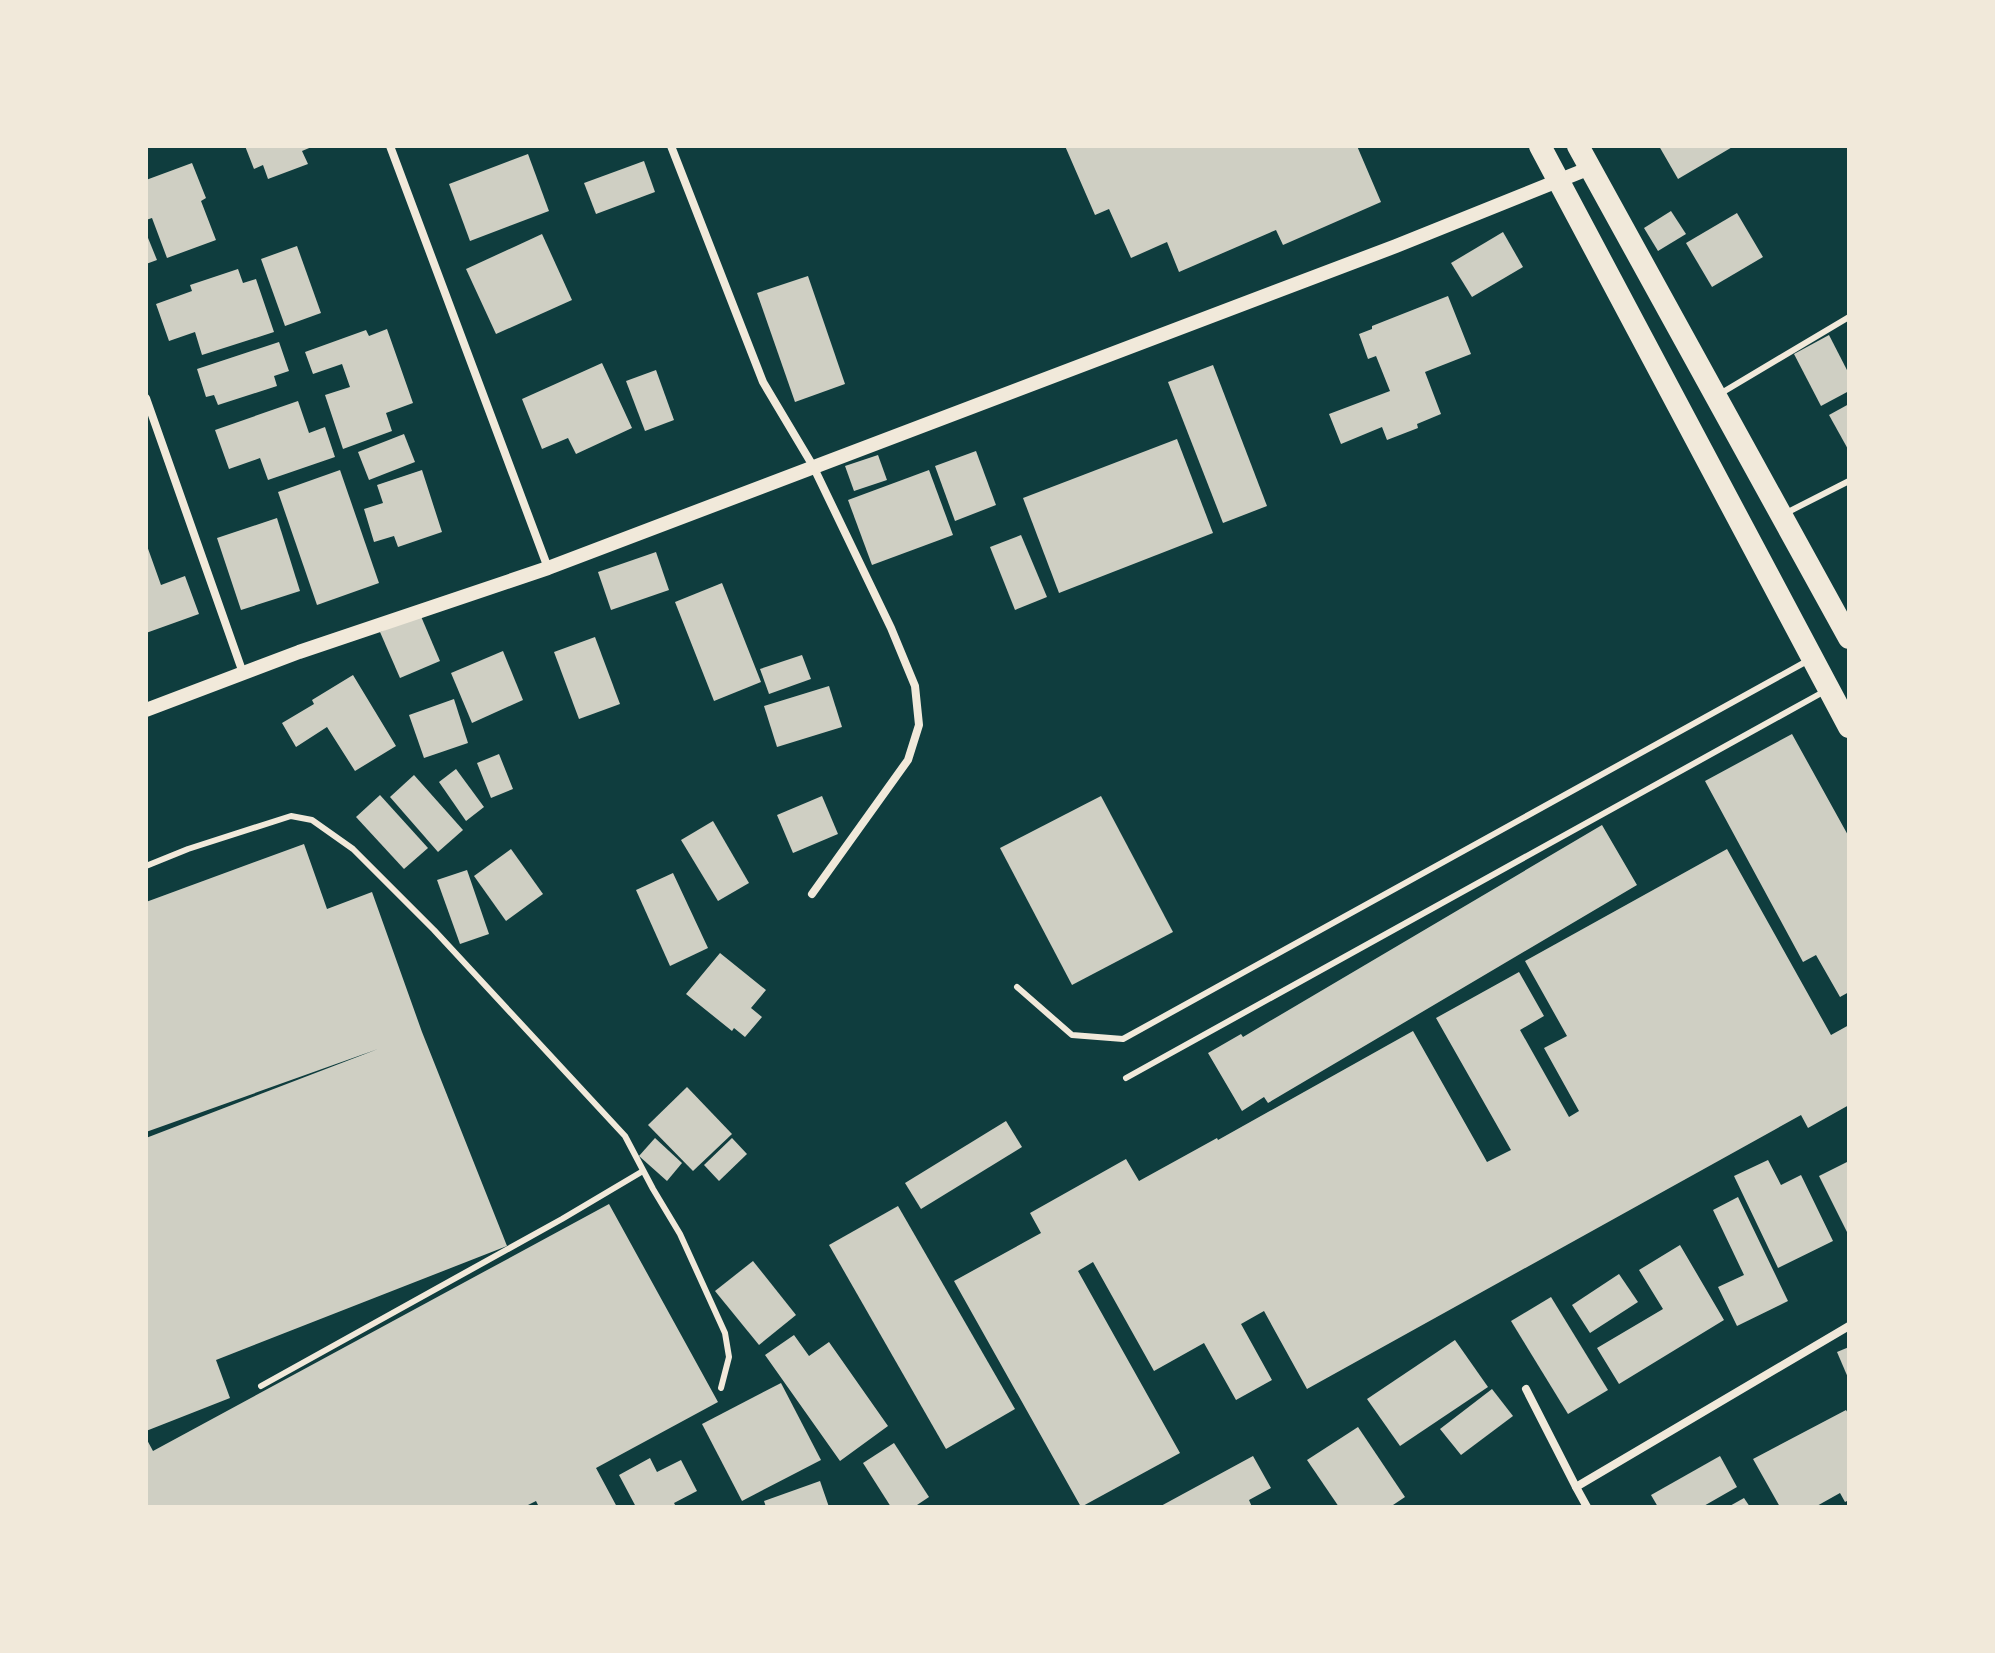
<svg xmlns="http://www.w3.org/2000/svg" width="1995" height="1653" font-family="Roboto,sans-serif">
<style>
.building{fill:#cfcfc3}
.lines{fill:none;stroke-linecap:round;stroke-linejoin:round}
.service{stroke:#f1e9da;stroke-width:6}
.minor{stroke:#f1e9da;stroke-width:8}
.tertiary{stroke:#f1e9da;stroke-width:14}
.trunk{stroke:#f1e9da;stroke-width:22}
</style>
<rect width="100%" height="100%" fill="#0f3d3e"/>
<g class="building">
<path d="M245 146H314L302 151 308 164 268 179 263 165 254 169Z"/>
<path d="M1065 146H1357L1381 202 1283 245 1276 230 1179 272 1167 242 1131 258 1109 209 1095 215Z"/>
<path d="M1659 146H1734L1678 179Z"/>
<path d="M528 154 549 211 470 241 449 184Z"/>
<path d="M644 161 655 192 596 214 584 183Z"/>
<path d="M192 163 206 198 201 201 216 240 167 258 152 218 146 220V180Z"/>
<path d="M1671 211 1686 234 1658 251 1644 228Z"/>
<path d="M1737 213 1763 257 1712 287 1686 243Z"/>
<path d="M1503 232 1523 267 1472 297 1451 263Z"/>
<path d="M146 233 157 260 146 264Z"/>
<path d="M542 234 572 300 496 334 466 269Z"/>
<path d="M297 246 321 313 285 326 261 259Z"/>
<path d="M238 269 243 283 256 279 274 332 202 355 195 332 169 341 156 304 192 291 190 285Z"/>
<path d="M808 276 845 384 795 402 757 293Z"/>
<path d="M1448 296 1471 354 1425 372 1441 414 1417 424 1418 428 1387 440 1382 427 1341 444 1329 414 1390 391 1376 356 1368 359 1359 334 1372 329V326Z"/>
<path d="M387 329 413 403 386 413 392 431 343 449 325 395 350 387 342 364 313 374 305 352 366 330 369 336Z"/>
<path d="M1829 335 1849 374V391L1821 406 1794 354Z"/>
<path d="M279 342 289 371 274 376 277 386 218 405 214 395 206 397 197 369Z"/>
<path d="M602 363 632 428 576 454 568 438 542 449 522 399Z"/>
<path d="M1213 365 1267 506 1223 523 1168 382Z"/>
<path d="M656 370 674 420 645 431 626 381Z"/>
<path d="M298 401 309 433 325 427 335 457 268 480 260 458 229 469 215 430Z"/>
<path d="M1849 404V451L1829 415Z"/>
<path d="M404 434 415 462 369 480 358 452Z"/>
<path d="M1177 439 1213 533 1059 593 1023 498Z"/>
<path d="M976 451 996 505 955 521 935 466Z"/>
<path d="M878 455 887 480 854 491 845 466Z"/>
<path d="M340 470 379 583 317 605 278 492Z"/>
<path d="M422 470 442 532 398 547 394 536 374 542 364 509 383 503 377 485Z"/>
<path d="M929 470 953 535 872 565 848 500Z"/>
<path d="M277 518 300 591 241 610 217 538Z"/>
<path d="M1021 535 1047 597 1015 610 990 547Z"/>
<path d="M146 543 161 585 185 576 199 614 146 633Z"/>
<path d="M656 552 669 590 611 610 598 572Z"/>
<path d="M722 583 761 682 714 701 675 602Z"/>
<path d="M420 614 440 661 400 678 380 632Z"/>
<path d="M595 637 620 704 579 719 554 652Z"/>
<path d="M503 651 523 700 472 723 451 673Z"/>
<path d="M802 655 811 679 769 694 760 669Z"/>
<path d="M353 675 396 746 355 771 327 727 296 747 282 723 314 704 312 700Z"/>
<path d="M829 686 842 727 777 747 764 706Z"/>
<path d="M454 699 468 743 424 758 409 715Z"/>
<path d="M1792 734 1849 837V992L1840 997 1816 955 1803 962 1705 781Z"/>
<path d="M499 754 513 789 491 798 477 763Z"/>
<path d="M456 769 484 807 466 821 439 782Z"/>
<path d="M414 775 463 830 438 852 390 797Z"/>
<path d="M380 795 428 848 404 869 356 817Z"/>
<path d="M822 796 838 834 793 853 777 815Z"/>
<path d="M1101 796 1173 932 1072 985 1000 848Z"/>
<path d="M713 821 749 883 718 901 681 840Z"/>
<path d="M1602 825 1637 885 1268 1103 1264 1097 1242 1111 1208 1053 1241 1034 1243 1037Z"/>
<path d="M304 844 327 909 372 892 422 1032 507 1246 216 1360 230 1398 146 1431V1138L378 1049 146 1132V902Z"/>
<path d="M511 849 543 894 506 921 474 876Z"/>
<path d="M1727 849 1831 1035 1849 1025V1105L1808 1128 1801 1115 1307 1389 1264 1311 1241 1324 1272 1380 1236 1400 1204 1343 1154 1371 1093 1262 1078 1271 1180 1453 1081 1507 954 1281 1041 1233 1030 1213 1126 1159 1139 1181 1217 1138 1218 1140 1413 1031 1487 1162 1511 1150 1436 1018 1519 972 1544 1016 1520 1030 1569 1117 1579 1111 1544 1048 1567 1036 1525 961Z"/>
<path d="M467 870 489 934 460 944 437 880Z"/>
<path d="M673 873 708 948 670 966 636 890Z"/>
<path d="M720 953 766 990 751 1008 762 1017 745 1037 734 1028 732 1031 686 994Z"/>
<path d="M687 1087 732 1134 693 1171 648 1125Z"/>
<path d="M1006 1121 1022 1147 921 1209 905 1183Z"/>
<path d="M655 1138 682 1163 667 1181 639 1156Z"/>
<path d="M732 1138 747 1154 719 1181 704 1165Z"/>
<path d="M1768 1160 1781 1185 1801 1175 1833 1241 1778 1268 1734 1176Z"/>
<path d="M1849 1161V1236L1819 1176Z"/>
<path d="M1738 1197 1788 1301 1737 1326 1718 1287 1744 1275 1713 1210Z"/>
<path d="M609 1204 718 1402 596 1468 617 1507H539L536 1501 524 1507H146V1438L153 1451Z"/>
<path d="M898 1206 1015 1409 946 1449 829 1245Z"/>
<path d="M1680 1245 1724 1320 1619 1384 1597 1348 1663 1309 1639 1270Z"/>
<path d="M753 1261 796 1315 759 1345 715 1291Z"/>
<path d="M1619 1274 1638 1302 1590 1333 1572 1305Z"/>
<path d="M1551 1297 1608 1390 1568 1414 1511 1321Z"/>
<path d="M794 1335 809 1356 829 1342 888 1426 840 1461 765 1355Z"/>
<path d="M1455 1340 1488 1387 1400 1446 1367 1399Z"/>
<path d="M1849 1347V1380L1837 1352Z"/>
<path d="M781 1383 821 1460 742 1501 702 1424Z"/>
<path d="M1492 1389 1513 1416 1461 1455 1440 1429Z"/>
<path d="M1846 1410 1849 1415V1500L1845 1502 1840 1493 1815 1507H1780L1753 1459Z"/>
<path d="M1358 1427 1405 1497 1390 1507H1339L1307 1460Z"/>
<path d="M894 1443 929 1497 914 1507H891L863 1463Z"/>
<path d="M1253 1456 1271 1488 1249 1500 1252 1507H1159Z"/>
<path d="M1720 1456 1737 1487 1702 1507H1658L1651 1495Z"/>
<path d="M650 1458 657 1472 681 1460 697 1491 674 1503 676 1507H636L619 1475Z"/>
<path d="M820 1481 829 1507H766L764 1501Z"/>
<path d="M1744 1498 1750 1507H1728Z"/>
</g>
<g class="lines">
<g class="service">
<path d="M1718 395 1849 317"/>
<path d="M1786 513 1849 481"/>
<path d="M146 866 188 849 291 816 312 820 353 849 434 930 625 1136 653 1189 680 1234 725 1333 729 1357 721 1388"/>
<path d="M1017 987 1072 1035 1123 1039 1809 660"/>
<path d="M1126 1078 1825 691"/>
<path d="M261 1386 562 1219 643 1171"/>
</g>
<g class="minor">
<path d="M390 146 548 568"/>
<path d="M671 146 763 382 813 466 891 628 915 686 919 725 908 760 812 894"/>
<path d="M146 398 243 673"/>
<path d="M1526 1389 1576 1487"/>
<path d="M1587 1507 1576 1487 1849 1326"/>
</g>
<path class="tertiary" d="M146 710 299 652 548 568 1396 246 1590 168"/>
<g class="trunk">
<path d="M1540 146 1849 727"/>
<path d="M1578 146 1849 638"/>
</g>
</g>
<rect width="1995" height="1653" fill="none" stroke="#f1e9da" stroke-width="296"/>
</svg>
